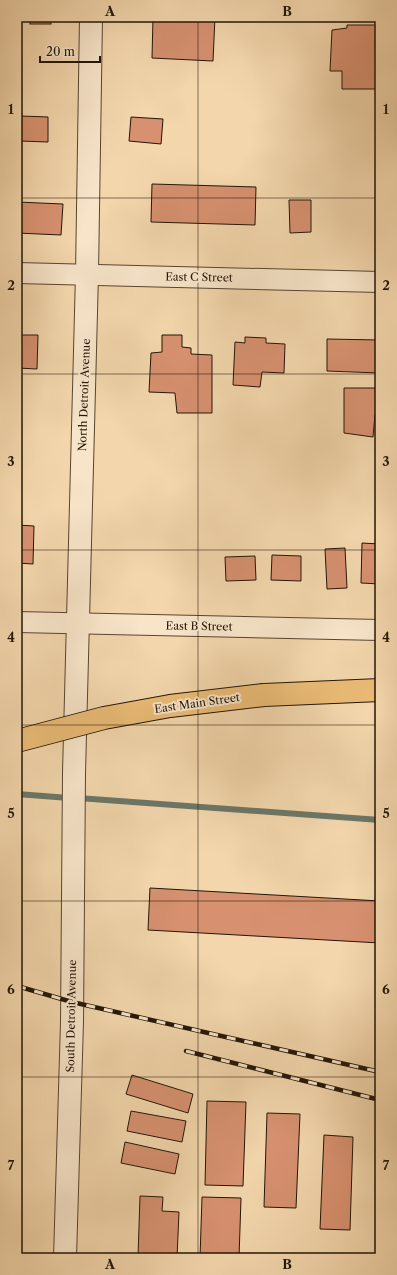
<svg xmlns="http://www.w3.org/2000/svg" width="397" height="1275" font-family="'Libre Caslon Text',serif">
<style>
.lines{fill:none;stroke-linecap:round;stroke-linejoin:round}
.stream{stroke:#6b7768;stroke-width:6}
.building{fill:#d79170;stroke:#231506}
.minor-casing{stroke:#574530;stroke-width:22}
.tertiary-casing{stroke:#574530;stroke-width:24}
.primary-casing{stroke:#231506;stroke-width:24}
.minor{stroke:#f7e4c9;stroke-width:20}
.tertiary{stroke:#f7e4c9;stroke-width:22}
.primary{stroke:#eabb76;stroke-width:22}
.rail-casing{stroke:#231506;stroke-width:4.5}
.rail{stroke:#f7e4c9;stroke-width:3;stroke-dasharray:9;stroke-linecap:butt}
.primary-bridge-casing{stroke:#231506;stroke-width:24;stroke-linecap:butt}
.primary-bridge{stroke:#eabb76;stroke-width:22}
.grid{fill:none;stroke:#231506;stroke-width:1;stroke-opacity:0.55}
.labels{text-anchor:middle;stroke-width:4;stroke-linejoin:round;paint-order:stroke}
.street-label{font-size:11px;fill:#231506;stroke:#f7e4c9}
.neatline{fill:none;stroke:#231506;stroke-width:1.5}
.grid-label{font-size:13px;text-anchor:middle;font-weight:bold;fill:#231506}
</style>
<rect width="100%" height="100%" fill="#f3d6ac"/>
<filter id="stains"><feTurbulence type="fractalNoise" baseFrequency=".005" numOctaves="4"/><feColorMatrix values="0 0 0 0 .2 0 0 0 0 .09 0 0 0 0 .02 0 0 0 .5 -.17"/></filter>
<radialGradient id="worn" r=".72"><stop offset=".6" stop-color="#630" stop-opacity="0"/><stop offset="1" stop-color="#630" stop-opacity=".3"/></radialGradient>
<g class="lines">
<g class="stream">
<path d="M17 794 69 798"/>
<path d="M78 798 380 820"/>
</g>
</g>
<g class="building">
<rect x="30" y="17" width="21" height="7"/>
<path d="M153 17H215L213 61 152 58Z"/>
<path d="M347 25H378L379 30H380V89H342V71H330L332 30 347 28Z"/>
<path d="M21 116 48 117V142L20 141Z"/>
<path d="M131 117 163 119 161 144 129 141Z"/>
<path d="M152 184 256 187 255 225 151 222Z"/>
<path d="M289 200H311V232L290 233Z"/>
<path d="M17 202 63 204 61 235 17 233Z"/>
<path d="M17 335H38L37 369 17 368Z"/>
<path d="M162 335H182V347L191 348V354L212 355V413H177L175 393 149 392 151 353 162 352Z"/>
<path d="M245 337 266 338V343L285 344 284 373 262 372 260 387 233 385 235 342 245 343Z"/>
<path d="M327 339 380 340V373L327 371Z"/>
<path d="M344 388H380V416L375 415 373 437 344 433Z"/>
<path d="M17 525 34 526 33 564 17 563Z"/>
<path d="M362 543 380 544V584L361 583Z"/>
<path d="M345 548 347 588 327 589 325 549Z"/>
<path d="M272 555 301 556V581L271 580Z"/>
<path d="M255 556 256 580 226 581 225 557Z"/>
<path d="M150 888 380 901V943L148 930Z"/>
<path d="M132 1075 193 1094 188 1113 126 1094Z"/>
<path d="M207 1101 246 1102 243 1186 205 1185Z"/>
<path d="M131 1111 186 1121 182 1142 127 1131Z"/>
<path d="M267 1113 300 1114 296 1208 264 1207Z"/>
<path d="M324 1135 353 1137 350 1230 320 1229Z"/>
<path d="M125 1142 179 1154 175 1174 121 1163Z"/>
<path d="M140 1196 163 1197 162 1211 179 1212 177 1258 138 1257Z"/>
<path d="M202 1197 241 1198 239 1258H200Z"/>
<path d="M308 1254 348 1255V1258H308Z"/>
</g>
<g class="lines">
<g class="minor-casing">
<g id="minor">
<path d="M17 273 380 282"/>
<path d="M17 622 380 630"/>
</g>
</g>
<g class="tertiary-casing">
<path id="tertiary" d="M65 1258 72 1022 74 773 87 274 91 17"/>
</g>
<g class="primary-casing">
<path id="primary" d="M264 695 380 690"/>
</g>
<use href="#minor" class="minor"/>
<use href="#tertiary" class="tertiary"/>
<use href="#primary" class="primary"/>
<g class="rail-casing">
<g id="rail">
<path d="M17 986 72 1002 380 1072"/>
<path d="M186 1051 380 1100"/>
</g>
</g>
<use href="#rail" class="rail"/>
<g class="primary-bridge-casing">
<path id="primary-bridge" d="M17 741 104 718 170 706 264 695"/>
</g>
<use href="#primary-bridge" class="primary-bridge"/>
</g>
<path class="grid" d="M198 17V1258M17 198H380M17 374H380M17 550H380M17 725H380M17 901H380M17 1077H380"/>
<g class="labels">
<g class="street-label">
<text transform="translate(199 277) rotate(1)" y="4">East C Street</text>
<text transform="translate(84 395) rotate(-88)" y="4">North Detroit Avenue</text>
<text transform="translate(199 626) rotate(1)" y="4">East B Street</text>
<text transform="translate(197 703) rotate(-8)" y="4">East Main Street</text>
<text transform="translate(71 1016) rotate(-89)" y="4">South Detroit Avenue</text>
</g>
</g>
<rect width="397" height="1275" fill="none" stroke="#f3d6ac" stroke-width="44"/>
<path d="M40 56v6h60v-6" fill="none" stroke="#231506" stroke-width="2"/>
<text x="46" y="56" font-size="12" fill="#231506" stroke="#f7e4c9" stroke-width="3" paint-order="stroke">20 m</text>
<rect x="22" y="22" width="353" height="1231" class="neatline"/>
<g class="grid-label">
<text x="110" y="16">A</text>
<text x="287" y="16">B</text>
<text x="11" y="114">1</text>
<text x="386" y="114">1</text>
<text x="11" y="290">2</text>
<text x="386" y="290">2</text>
<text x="11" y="466">3</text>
<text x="386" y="466">3</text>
<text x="11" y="642">4</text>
<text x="386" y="642">4</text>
<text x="11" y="818">5</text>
<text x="386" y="818">5</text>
<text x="11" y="994">6</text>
<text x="386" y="994">6</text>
<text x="11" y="1170">7</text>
<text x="386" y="1170">7</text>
<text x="110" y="1269">A</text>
<text x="287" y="1269">B</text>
</g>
<rect width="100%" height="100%" filter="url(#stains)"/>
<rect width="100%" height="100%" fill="url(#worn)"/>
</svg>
